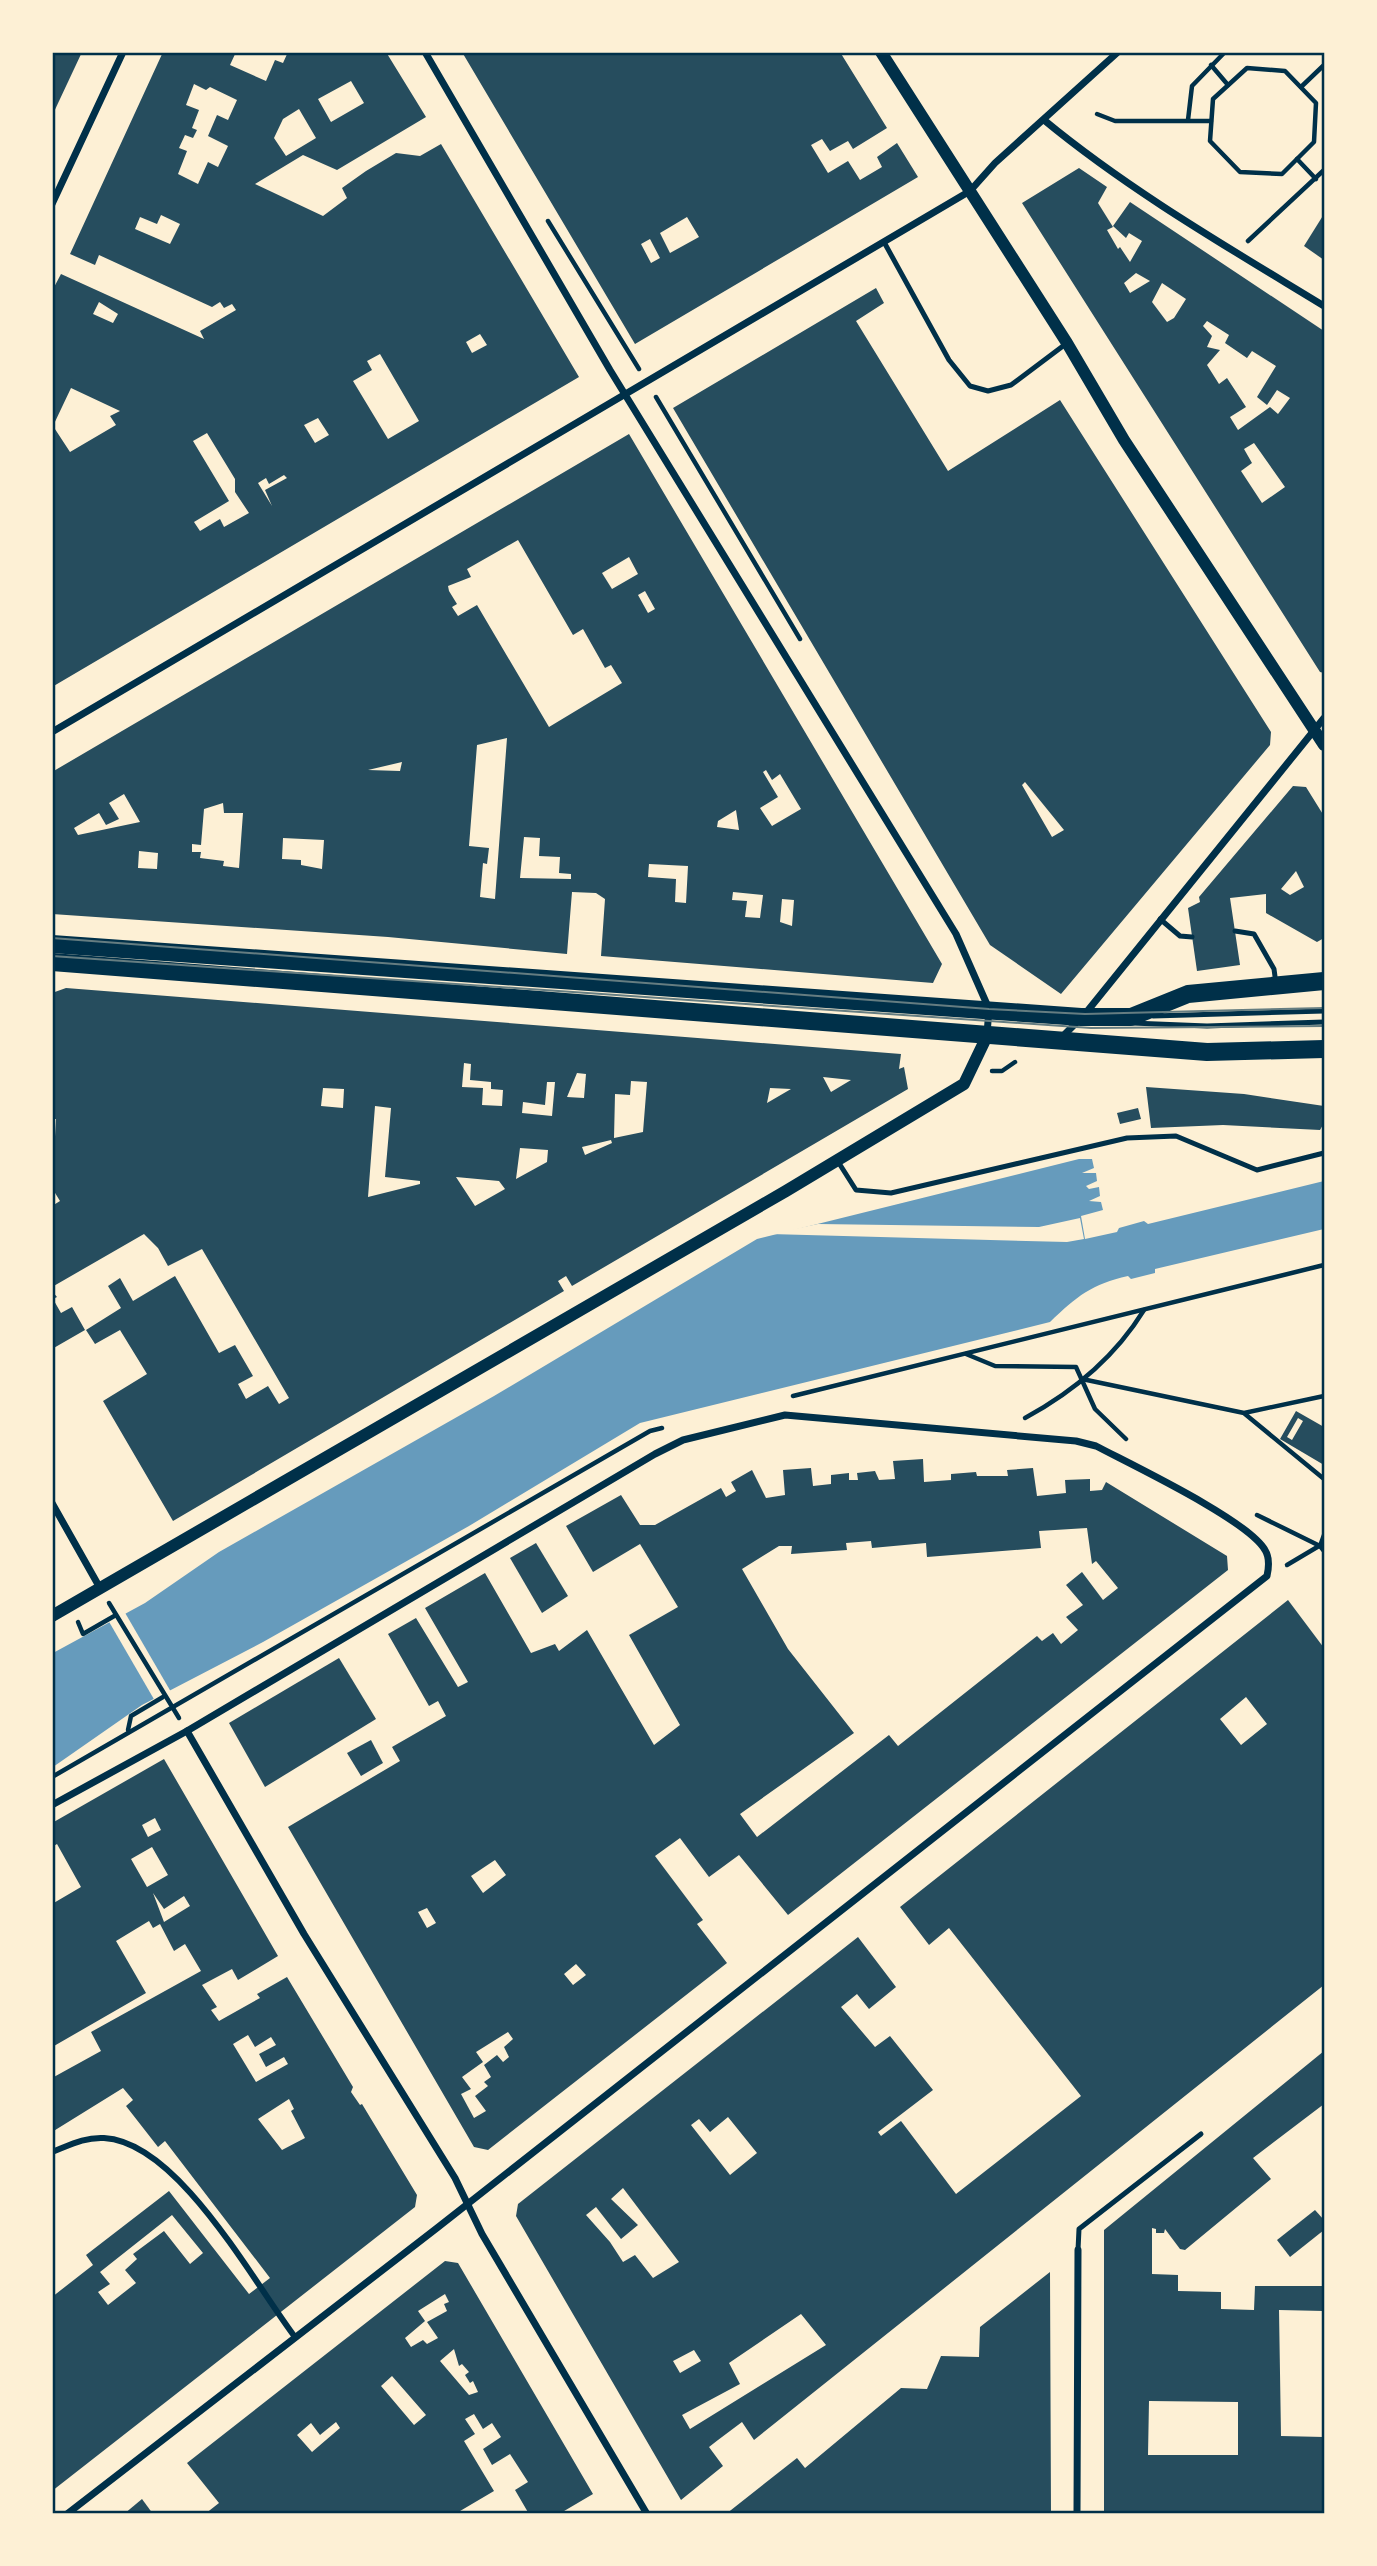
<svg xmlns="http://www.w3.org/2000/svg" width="1377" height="2566" font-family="Poppins,sans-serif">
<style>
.water{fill:#669bbc}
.pier{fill:#fdf0d5}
.building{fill:#264d5e;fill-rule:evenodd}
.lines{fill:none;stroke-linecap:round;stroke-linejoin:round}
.path{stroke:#003049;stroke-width:4.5}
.service{stroke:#003049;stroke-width:5}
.pedestrian{stroke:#003049;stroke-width:6}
.minor{stroke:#003049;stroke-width:7}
.tertiary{stroke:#003049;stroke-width:12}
.primary{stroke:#003049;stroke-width:18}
.tram{stroke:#657d81;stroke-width:2}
.neatline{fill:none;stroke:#003049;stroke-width:2.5}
</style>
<rect width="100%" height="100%" fill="#fdf0d5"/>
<path class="water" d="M1079 1159H1092L1094 1168 1082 1173H1096L1097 1181 1086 1186 1089 1189 1099 1187 1100 1196 1089 1201 1101 1202 1103 1210 1081 1216 1085 1239 1117 1232 1119 1228 1144 1221 1148 1224 1324 1181V1229L1155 1269V1273L1131 1279 1128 1276C1092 1284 1077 1296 1050 1322L640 1423 469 1526 263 1642 142 1705 53 1767V1653L145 1603 219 1552 494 1396 757 1239Z"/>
<g class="pier">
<path d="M1080 1218 1084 1239 1067 1242 770 1234 818 1224 1039 1227Z"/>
<path d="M124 1611 171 1692 155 1701 108 1620Z"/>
</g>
<g class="building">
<path d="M52 52H82L52 116Z"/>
<path d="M163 52H236L230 65 266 81 275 60 283 63 288 52H386L426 117 337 170 303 155 255 184 323 216 347 198 342 188 366 171 396 153 420 156 441 144 579 377 52 687V291L61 274 204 339 200 331 236 310 232 304 224 308 220 302 212 307 99 255 95 265 70 254ZM351 81 364 103 331 122 318 99ZM194 84 206 90 210 87 237 100 228 120 217 115 208 136 228 146 218 167 208 162 198 184 178 174 187 151 179 148 185 135 193 138 197 130 192 128 199 110 186 105ZM299 109 316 138 286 156 274 138 283 119ZM161 215 180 224 170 244 135 229 140 217 157 224ZM99 302 118 314 113 323 93 314ZM480 334 487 345 472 353 466 342ZM380 354 419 421 388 439 353 381 372 370 367 361ZM71 388 120 411 110 416 116 425 70 452 53 426ZM318 418 329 435 315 443 304 425ZM207 433 235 479V492L249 513 224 527 220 519 200 531 194 522 229 501 193 441ZM284 475 287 478 265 490 272 506 258 483 266 478 269 484Z"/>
<path d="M462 52H840L887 128 853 149 848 141 830 151 822 139 811 145 828 173 848 161 860 180 882 167 877 157 897 143 918 177 635 344ZM687 217 699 237 670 253 660 233ZM650 239 660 258 651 263 641 244Z"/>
<path d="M1079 168 1107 187 1098 203 1113 227 1107 230 1118 249 1120 247 1130 262 1142 241 1129 233 1126 238 1113 226 1130 202 1324 331V390L1322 395 1324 396V673L1320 672 1022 203ZM1136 273 1150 281 1130 293 1124 283ZM1162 283 1186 299 1174 318 1167 322 1152 302ZM1207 321 1229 335 1225 343 1247 358 1252 351 1276 366 1257 397 1267 405 1277 390 1290 398 1278 414 1270 407 1238 430 1230 417 1246 407 1227 378 1219 384 1207 365 1220 350 1207 347 1212 336 1203 326ZM1254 443 1285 487 1262 503 1241 471 1252 463 1244 449Z"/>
<path d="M1324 214V260L1304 246Z"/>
<path d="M876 288 884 303 856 321 948 471 1060 400 1271 732 1270 745 1061 994 990 945 673 408ZM1025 782 1064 830 1052 837 1022 785Z"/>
<path d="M629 434 942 964 933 983 601 956 605 899 596 893 572 892 567 954 388 937 52 914V772ZM518 540 573 635 583 629 605 668 611 665 622 683 549 727 477 605 458 616 452 607 457 604 449 591 448 586 471 577 467 569ZM629 557 638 574 612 589 602 573ZM645 591 655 609 648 613 638 595ZM507 738 495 899 480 897 483 863 487 864 489 848 469 846 477 745ZM402 762 400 771 368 770ZM766 770 772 780 780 774 801 809 772 826 760 808 778 797 763 772ZM124 794 140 822 78 835 74 828 99 813 106 825 119 819 109 803ZM223 803 224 813H243L239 868 223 866 224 861 200 858 201 852H192V844L201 845 204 809ZM736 810 739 830 717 827 718 821ZM524 837 540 838 539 856 560 857 559 873 571 874V879L520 878ZM283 838 324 840 322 869 301 865V860L282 859ZM139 851 158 853 157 869 138 868ZM649 864 688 866 686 903 675 902 676 879 648 877ZM733 892 763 895 760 918 745 917 747 901 732 900ZM782 899 794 900 792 926 780 922Z"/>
<path d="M1293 786 1306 787 1324 816V938L1317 942 1266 913V894L1230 898 1240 965 1197 971 1188 908 1200 902 1199 897ZM1296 871 1304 887 1290 895 1281 889Z"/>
<path d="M66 988 901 1054 899 1069 904 1067 908 1089 572 1286 566 1276 558 1281 564 1291 173 1521 103 1401 147 1374 120 1330 95 1344 86 1330 121 1308 108 1286 120 1278 133 1301 175 1276 219 1353 235 1345 253 1376 238 1384 246 1399 268 1386 279 1404 289 1398 202 1249 168 1266 158 1248 144 1234 52 1287V1206L60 1201 52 1188 56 1119H52V993ZM464 1063 471 1064 470 1080 491 1082V1089L503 1090 502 1106 482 1105 483 1088 462 1087ZM577 1073 586 1074 584 1098 567 1097ZM823 1077 851 1080 831 1092ZM631 1081 647 1082 643 1132 614 1138 615 1094 630 1095ZM547 1082H555L552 1116 522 1113 523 1102 545 1105ZM323 1088 344 1089 343 1108 321 1106ZM770 1088 791 1089 767 1103ZM375 1106 391 1108 385 1177 420 1181V1184L368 1197ZM611 1140 612 1143 585 1155 582 1147ZM520 1148 548 1150 547 1162 516 1179ZM456 1177 499 1181 505 1189 475 1206Z"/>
<path d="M1146 1087 1244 1094 1324 1106V1123L1320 1130 1223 1125 1151 1128Z"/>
<path d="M1138 1108 1141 1119 1120 1124 1117 1113Z"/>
<path d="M52 1291 57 1297 53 1299 61 1313 72 1307 85 1330 52 1349Z"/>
<path d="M1296 1411 1324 1427V1465L1280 1439ZM1298 1418 1303 1421 1292 1440 1287 1437Z"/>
<path d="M923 1459 924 1482 951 1480V1474L976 1472 977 1476H1008L1007 1470 1033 1468 1037 1496 1066 1493 1065 1480 1090 1479V1491L1102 1490 1106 1482 1227 1556 1228 1570 788 1915 739 1855 709 1877 680 1838 655 1856 703 1920 697 1924 727 1963 488 2150 474 2147 288 1827 400 1761 392 1747 446 1716 438 1701 429 1706 388 1634 416 1618 458 1687 468 1682 425 1608 485 1573 531 1653 555 1644 559 1651 587 1630 654 1745 680 1725 629 1635 678 1607 640 1544 593 1572 566 1526 621 1495 640 1525H655L721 1488 726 1497 736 1491 731 1482 752 1470 766 1498 785 1495 783 1470 811 1468 813 1486 831 1484V1475L849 1473V1480H858L857 1473 875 1471 879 1480 895 1479 893 1461ZM1087 1528 1092 1564 1096 1561 1118 1588 1103 1600 1082 1572 1066 1585 1083 1605 1066 1617 1078 1630 1061 1644 1053 1633 1042 1641 1037 1636 898 1746 889 1735 757 1837 740 1814 854 1733 788 1649 742 1569 779 1546H792L791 1554 847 1550 846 1543 871 1541 872 1548 926 1543 927 1557 1041 1548 1039 1531ZM495 1860 506 1875 483 1893 471 1876ZM427 1908 436 1923 427 1928 418 1912ZM576 1964 586 1975 573 1985 564 1974ZM508 2032 513 2039 504 2047 509 2057 503 2062 497 2055 484 2065 491 2077 484 2082 488 2086 475 2096 486 2111 474 2118 461 2094 471 2089 462 2077 483 2062 476 2052Z"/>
<path d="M536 1543 568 1596 542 1613 510 1558Z"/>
<path d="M1288 1600 1324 1648V1985L754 2440 742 2422 718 2440 709 2447 723 2466 681 2500 516 2216 518 2204 858 1937 896 1987 869 2009 857 1994 841 2007 875 2047 890 2036 933 2090 878 2132 881 2136 901 2121 956 2194 1081 2096 949 1928 929 1945 900 1907ZM1246 1697 1267 1724 1241 1745 1220 1719ZM728 2117 757 2153 730 2175 691 2125 699 2119 710 2132ZM623 2188 679 2262 653 2278 635 2255 623 2262 610 2242 586 2215 596 2207 621 2239 638 2225 611 2199ZM801 2314 826 2345 690 2429 682 2415 740 2384 729 2363ZM694 2350 701 2361 680 2373 673 2361Z"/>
<path d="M339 1658 376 1719 265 1787 229 1723Z"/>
<path d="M371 1740 383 1763 361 1776 347 1753Z"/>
<path d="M164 1759 278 1956 238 1980 232 1969 202 1985 217 2007 211 2010 219 2021 260 1998 257 1994 287 1977 353 2087 351 2092 360 2105 362 2104 417 2195 415 2207 52 2491V2297L93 2265 86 2255 169 2191 249 2294 270 2278 165 2141 158 2147 126 2106 133 2100 123 2088 52 2132V2078L101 2051 91 2032 201 1971 185 1944 174 1951 160 1924 153 1928 149 1921 116 1941 146 1993 54 2046 52 2044V1904L81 1887 57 1844 52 1847V1823ZM155 1818 161 1830 148 1837 142 1825ZM152 1847 168 1875 147 1887 131 1859ZM153 1893 164 1909 184 1896 190 1906 164 1922ZM248 2035 255 2047 271 2037 276 2045 259 2054 266 2067 284 2057 288 2064 256 2082 233 2044ZM289 2099 294 2109 291 2111 305 2138 282 2150 258 2119ZM172 2215 203 2253 190 2264 164 2231 133 2254 137 2259 125 2270 136 2283 108 2305 98 2292 110 2284 100 2272Z"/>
<path d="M1324 2051V2104L1253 2158 1271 2179 1185 2250 1180 2249 1165 2229 1164 2233H1156V2229L1152 2228V2274L1178 2275V2291L1221 2292V2309L1254 2310 1255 2286H1324V2311L1279 2310 1281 2436 1324 2437V2514H1104V2230ZM1149 2401 1238 2402V2455H1148Z"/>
<path d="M1315 2210 1324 2220V2230L1290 2257 1277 2240Z"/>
<path d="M445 2261 458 2263 593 2494 559 2514H529L515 2490 528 2482 510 2454 492 2465 483 2449 501 2437 492 2423 483 2429 474 2414 465 2419 475 2434 464 2441 494 2491 455 2514H205L219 2503 187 2463ZM445 2294 449 2302 444 2304 447 2311 427 2322 438 2338 427 2344 423 2340 411 2347 405 2338 425 2321 418 2311ZM454 2349 459 2366 462 2364 469 2372 465 2375 470 2383 473 2381 478 2392 469 2395 440 2361ZM392 2376 426 2415 414 2425 381 2386ZM336 2422 340 2428 312 2452 297 2435 311 2423 320 2435Z"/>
<path d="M1050 2272 1051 2514H726L797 2458 805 2468 901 2388 927 2389 941 2356 979 2357 980 2327Z"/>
<path d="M142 2499 153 2514H124Z"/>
</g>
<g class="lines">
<g class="path">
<path d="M1211 65 1228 85"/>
<path d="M1247 68 1285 71 1316 103 1314 142 1282 174 1240 172 1210 141 1213 99Z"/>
<path d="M1301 87 1324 65"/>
<path d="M1097 114 1115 121H1211"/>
<path d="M1188 120 1192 86 1225 52"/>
<path d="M1297 159 1316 179"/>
<path d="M548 221 639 369"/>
<path d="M1248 241 1324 170"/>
<path d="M656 397 800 639"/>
<path d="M992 1071H1002L1015 1062"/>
<path d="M966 1354 995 1366 1076 1367 1095 1409 1126 1439"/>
<path d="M1082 1379 1244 1413 1324 1396"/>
<path d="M793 1396 1324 1265"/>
<path d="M1245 1414 1324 1479"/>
<path d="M1025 1418C1073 1392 1115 1357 1144 1310"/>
<path d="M1257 1515 1320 1546"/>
<path d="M1324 1535 1320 1546 1324 1551"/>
<path d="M1287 1565 1319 1546"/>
<path d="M109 1603 179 1718"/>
<path d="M78 1622 83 1634 116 1615"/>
<path d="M128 1730 131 1716 163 1697"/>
<path d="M52 1777 650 1431 662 1428"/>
</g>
<g class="service">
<path d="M884 242 949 360 970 386 988 391 1011 385 1067 343"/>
<path d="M1160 919 1180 936 1192 937"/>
<path d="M1235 931 1254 934 1274 969 1276 984"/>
<path d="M1153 1016 1324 1011"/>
<path d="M1132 1023 1207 1026 1324 1022"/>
<path d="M837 1160 856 1190 891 1193 1127 1138 1176 1136 1257 1170 1324 1153"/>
<path d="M1078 2250 1079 2229 1201 2134"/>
</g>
<path class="pedestrian" d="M52 2152C70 2145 84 2137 104 2138 178 2142 252 2280 295 2337"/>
<g class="minor">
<path d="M425 52 610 370 956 934 989 1009 987 1034"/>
<path d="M1044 120C1130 191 1229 248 1324 306"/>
<path d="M52 204 123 52"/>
<path d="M52 732 970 191 995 163 1118 52"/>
<path d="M1060 1039 1085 1014 1324 718"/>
<path d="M52 1503 100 1588"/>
<path d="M187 1731 304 1934 455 2178 482 2234 647 2514"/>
<path d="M52 1805 187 1731 655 1454 683 1440 785 1415 1076 1441 1096 1446C1132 1465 1248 1520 1265 1550 1270 1558 1269 1567 1267 1576L437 2228 67 2514"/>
<path d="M1077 2514 1078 2250"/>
</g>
<g class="tertiary">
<path d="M881 52 1067 343 1124 440 1324 745"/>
<path d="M52 1616 786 1191 964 1084 987 1036"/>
</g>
<g class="primary">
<path d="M52 944 1081 1017H1131L1188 994 1324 981"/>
<path d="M52 962 1207 1052 1324 1049"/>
</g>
<g class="tram">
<path d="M52 938 989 1009 1085 1014 1324 1008"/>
<path d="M52 956 1091 1028 1324 1026"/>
</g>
</g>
<rect width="1377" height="2566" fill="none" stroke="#fdf0d5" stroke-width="108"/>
<rect x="54" y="54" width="1269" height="2458" class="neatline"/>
</svg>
